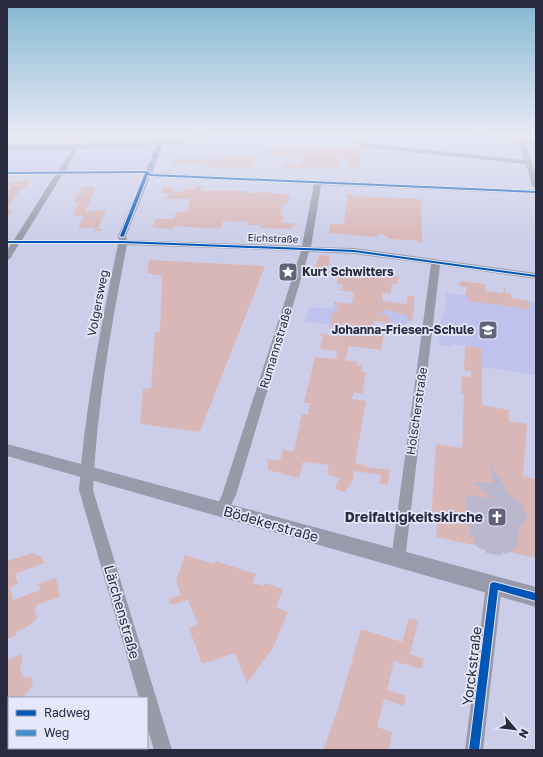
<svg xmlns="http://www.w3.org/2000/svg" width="543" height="757" font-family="'Golos Text',sans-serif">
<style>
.built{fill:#bfc2ec}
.green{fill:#d9b7b7}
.building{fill:#bbb8ce}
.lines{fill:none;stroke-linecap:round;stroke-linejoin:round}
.street{fill:#999aa8;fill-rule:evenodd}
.secondary{fill:#999aac;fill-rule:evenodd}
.quiet{stroke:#3b90d0;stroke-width:3;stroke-dasharray:6 3;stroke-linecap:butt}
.cycleway-casing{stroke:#e5e7fb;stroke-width:2}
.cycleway{fill:#0057b8;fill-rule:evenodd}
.labels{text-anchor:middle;stroke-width:3.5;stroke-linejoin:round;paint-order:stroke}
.far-street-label{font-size:10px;fill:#292a3d;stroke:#e5e7fb}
.poi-label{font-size:12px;font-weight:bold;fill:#292a3d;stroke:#e5e7fb;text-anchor:start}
.street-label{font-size:12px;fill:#292a3d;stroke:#e5e7fb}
.near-poi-label{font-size:14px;font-weight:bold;fill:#292a3d;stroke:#e5e7fb;text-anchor:end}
.near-street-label{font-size:14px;fill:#292a3d;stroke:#e5e7fb}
</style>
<rect width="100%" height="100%" fill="#cccee9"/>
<g class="built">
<path d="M7 135H135L109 139 7 140Z"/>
<path d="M159 144 147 172 7 173V147Z"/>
<path d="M446 293 468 296V301L530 309V301L536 302V375L482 367V348L452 344V347L439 345 442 313 445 314Z"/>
<path d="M353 298 415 305 412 321H407L406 325 356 319 354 327 304 322 309 307 333 309 334 302 352 304Z"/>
</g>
<g class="green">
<path d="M127 141 86 144 7 145V143Z"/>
<path d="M270 145 359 148 358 158H361L359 167H345L346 157H341L339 168 332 167 331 170 319 168H282L283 164H300L301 158 266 156Z"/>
<path d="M218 156 254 158 251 168 203 166V163L171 164 173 159H217Z"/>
<path d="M14 181H31L23 190H20L7 209 13 210 7 219V192L11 187 7 185 9 183Z"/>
<path d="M197 186H202L200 191H249L248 194 262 192 290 195 288 203 283 206 280 214 283 216 282 222 303 225H293L292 229 260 228 261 225H247V222L223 221 221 229 174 226 173 229 152 228 155 219H174L176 212H187L190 199H156L167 198 168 193H161L164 187H173L172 191 184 192 185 189H195Z"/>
<path d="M83 187H96L85 211 106 210 98 228 102 229 101 231H94L95 228H78L84 216H73L79 203H73L79 193H84V191H80Z"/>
<path d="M347 194H353V196L421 199 422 243 417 242V240L387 239 388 237 379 233 377 237 329 233 330 224H344Z"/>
<path d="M319 255 330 256 328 268 365 270 400 277 396 284H392L390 294 383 293 382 301 406 304 408 296H415L412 321H407V316L385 309 380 314 391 317 389 323 374 321 372 331 384 333 381 350 349 346 345 360 357 362V365L362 366 361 371 366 372 362 394 354 392 352 399 366 401 355 463 365 465V467L390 470 388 485 380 484 381 475 354 471 353 480 345 492 335 489 340 478 327 474 329 465 303 462 299 478 268 470 267 459 280 461 283 450 294 451 302 414 308 415 310 403H304L315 357 336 359 337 351 320 349 323 336 320 335 321 333 337 337 340 327 327 326 330 325 332 313H336L338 305 334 304V302L352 304 354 292 338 290V289H342L343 285 337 284 339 275 313 273Z"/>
<path d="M149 260 265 266 200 432 140 424 143 389 151 388 155 332H160L162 275H152V273H147Z"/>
<path d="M460 281 485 284V291L503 293 504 288H506L505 293 511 294V298L530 301V309L467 301 468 296H465L467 287 459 286Z"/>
<path d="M465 346 482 348V405L509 410V421L527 424 523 476 536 479V558L436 537 437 522 431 521 436 444 462 448 464 394 461 393 462 376 471 377V371L464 370Z"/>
<path d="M33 553 41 556 44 563 15 574 18 584 10 587 13 600 40 590 38 584 56 578 60 597 38 604 34 610 37 618 29 626 16 632 17 635 7 639V561Z"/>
<path d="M185 555 213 564 215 561 256 574 252 583 263 586 265 583 283 589 276 607 288 612 273 648 247 683 235 653 202 664 189 628 198 624 188 600 171 605 169 599 181 595 176 580Z"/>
<path d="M409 618 418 621 410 654 424 659 421 669 394 661 387 690 406 696 404 706 384 699 377 727 392 732 389 750H323L337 712 361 629 402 642Z"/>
<path d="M21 654 23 662 20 665 22 676 25 678 31 676 33 687 30 688 23 698H9V748H46V750H7V660Z"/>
</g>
<path class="building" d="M490 463 511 497 523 504V509L528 515 522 524 519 525 518 545H516V548L507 554 502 553V556L486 553V550L480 549 474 543V538L470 536V515L465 512 467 495 492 498 473 482 493 483Z"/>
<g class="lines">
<g class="street">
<path d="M78 135H84L79 141H75Z"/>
<path d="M356 135H362L358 140 364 143 524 160 519 143 468 135H484L518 139 517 135H523L525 140 536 141V145L526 144 536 175V188L532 186 526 164 362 147 352 140Z"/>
<path d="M160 143 163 145 152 173 536 190V194L321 185 311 247 354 248 536 273V279L440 265 405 560 403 564 398 566 393 564 391 560 431 264 354 254 309 252 236 495 226 515 221 516 216 515 214 511 222 495 301 251 127 245C111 326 97 407 93 490L172 750H154L147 727V698H139L79 490C85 407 101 325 118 244H19L10 259 7 260V250L11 244H7V240H14L55 175H7V171H58L74 146 76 145 79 147 65 171 146 170 157 145ZM144 174 118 236 119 240H22L62 175ZM150 177 314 184 302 246 127 240 126 236Z"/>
<path d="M494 579 499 581 502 585 483 750H465L486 585 489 581Z"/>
</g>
<g class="secondary">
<path d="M192 135H210C195 150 37 150 7 150V144C69 144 131 145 192 135Z"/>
<path d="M7 444 536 587V607L7 456Z"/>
</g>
<path class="quiet" d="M146 175 160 145"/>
<g class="cycleway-casing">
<g id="cycleway">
<path d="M147 171 151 174 536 191V193L150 176 148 175 124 236 122 237 120 236 145 173 7 174V172Z"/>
<path d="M7 241H123L354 250 536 275V277L354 252 123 243H7Z"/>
<path d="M494 582 536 593V601L498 590 479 750H469L490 585 491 583Z"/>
</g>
</g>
<use href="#cycleway" class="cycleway"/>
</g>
<linearGradient id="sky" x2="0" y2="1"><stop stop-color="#83b8d1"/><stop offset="0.56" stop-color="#e8e9f5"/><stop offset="1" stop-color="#e8e9f5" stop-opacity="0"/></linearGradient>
<rect width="543" height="241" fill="url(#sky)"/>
<defs>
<g id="sight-square" transform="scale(1)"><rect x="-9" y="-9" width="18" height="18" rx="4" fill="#626379" stroke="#e5e7fb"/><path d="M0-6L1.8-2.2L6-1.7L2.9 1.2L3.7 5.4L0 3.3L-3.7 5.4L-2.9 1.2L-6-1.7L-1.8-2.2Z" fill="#fff"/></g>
<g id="school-square" transform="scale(1)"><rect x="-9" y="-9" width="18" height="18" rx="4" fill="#626379" stroke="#e5e7fb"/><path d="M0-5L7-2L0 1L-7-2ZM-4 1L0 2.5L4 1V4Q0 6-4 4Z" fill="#fff"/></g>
<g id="church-square" transform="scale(1)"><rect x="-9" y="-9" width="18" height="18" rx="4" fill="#626379" stroke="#e5e7fb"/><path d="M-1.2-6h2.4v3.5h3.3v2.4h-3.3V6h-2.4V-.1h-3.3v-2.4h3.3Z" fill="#fff"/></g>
</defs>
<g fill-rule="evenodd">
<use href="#sight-square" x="288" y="272"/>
<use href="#school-square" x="488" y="330"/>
<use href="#church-square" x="497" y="517"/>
</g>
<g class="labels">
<g class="far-street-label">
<text transform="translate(273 238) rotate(2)" y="4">Eichstraße</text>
</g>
<g class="poi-label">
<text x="302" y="276">Kurt Schwitters</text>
<text x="474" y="334" text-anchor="end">Johanna-Friesen-Schule</text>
</g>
<g class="street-label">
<text transform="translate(98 303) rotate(-79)" y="4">Volgersweg</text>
<text transform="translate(276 348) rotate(-73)" y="4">Rumannstraße</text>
<text transform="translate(417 411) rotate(-82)" y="4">Holscherstraße</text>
</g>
<g class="near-poi-label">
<text x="483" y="522">Dreifaltigkeitskirche</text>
</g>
<g class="near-street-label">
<text transform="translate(271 524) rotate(16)" y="5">Bödekerstraße</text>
<text transform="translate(122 612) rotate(74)" y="5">Lärchenstraße</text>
<text transform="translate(472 666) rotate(-83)" y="5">Yorckstraße</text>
</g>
</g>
<rect width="543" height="757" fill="none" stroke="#292a3d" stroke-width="16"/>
<rect x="8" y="697" width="140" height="52" fill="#e5e7fb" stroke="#9a9baf"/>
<rect x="16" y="710" width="20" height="6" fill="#0057b8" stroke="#9a9baf"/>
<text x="44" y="717" font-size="12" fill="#292a3d">Radweg</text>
<rect x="16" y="730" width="20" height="6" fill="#3b90d0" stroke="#9a9baf"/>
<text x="44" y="737" font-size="12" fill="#292a3d">Weg</text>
<g transform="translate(515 729) rotate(118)" stroke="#e5e7fb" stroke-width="3" paint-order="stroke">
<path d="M0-3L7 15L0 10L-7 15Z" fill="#292a3d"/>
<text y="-6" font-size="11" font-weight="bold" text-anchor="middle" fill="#292a3d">N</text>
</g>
</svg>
